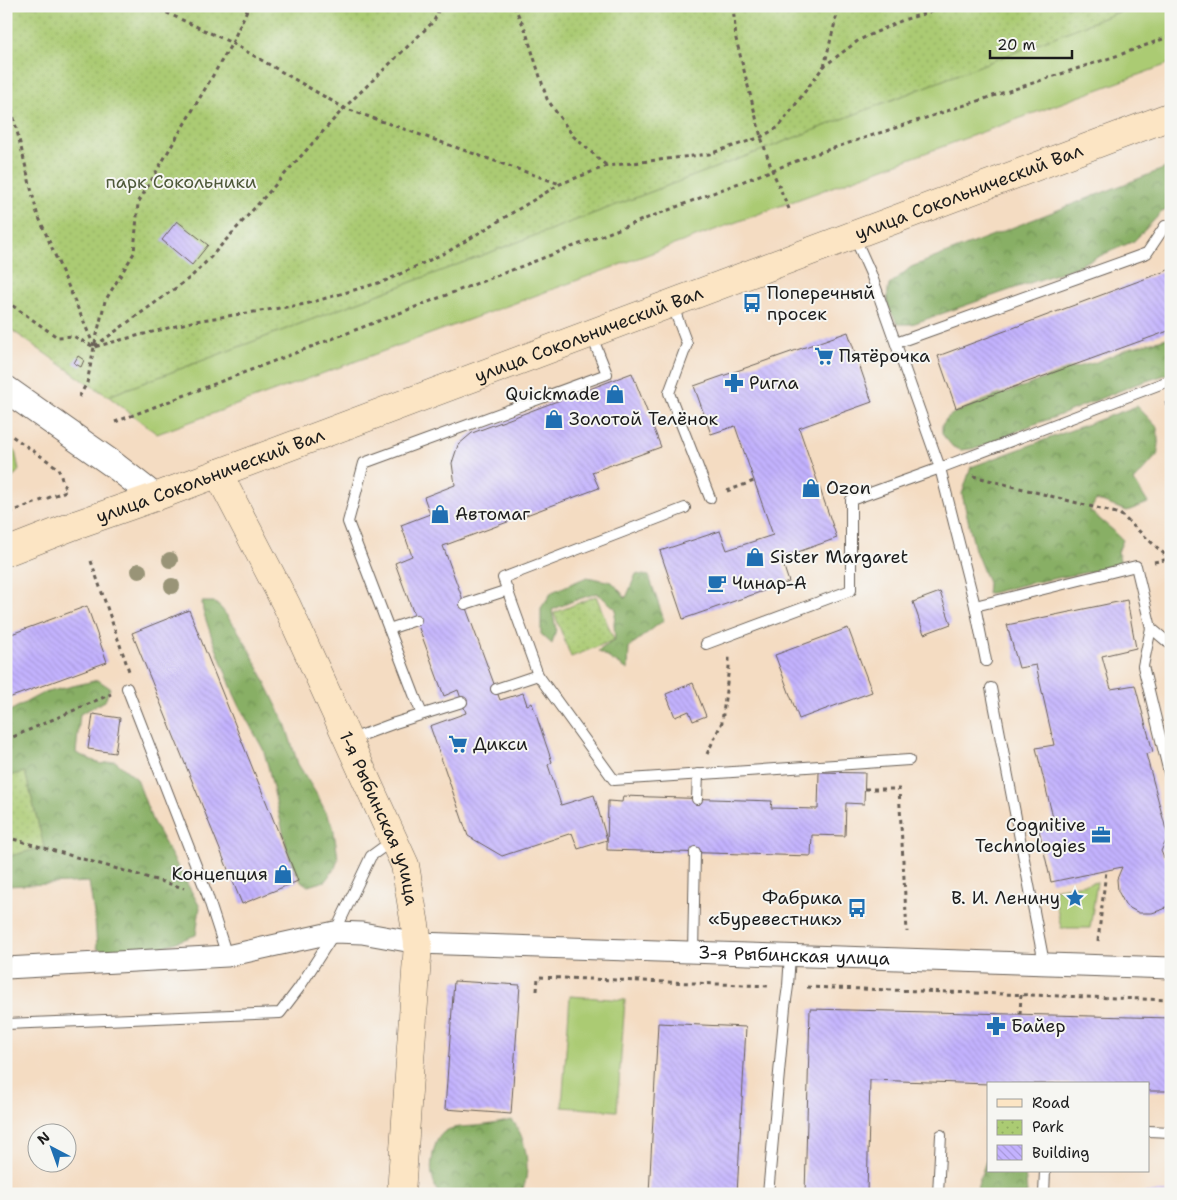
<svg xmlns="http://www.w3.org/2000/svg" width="1177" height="1200" font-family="'Shantell Sans',sans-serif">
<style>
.grass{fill:#abcb73;stroke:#647448}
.forest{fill:url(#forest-crowns);stroke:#526640}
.park{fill:url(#park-dots);stroke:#647448}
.building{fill:url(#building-back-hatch)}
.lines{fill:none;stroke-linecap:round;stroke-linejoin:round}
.service-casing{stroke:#685f56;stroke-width:12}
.minor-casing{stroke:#685f56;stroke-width:23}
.tertiary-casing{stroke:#685f56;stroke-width:28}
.secondary-casing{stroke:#685f56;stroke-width:29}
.path{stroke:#685f56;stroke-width:3;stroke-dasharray:4 4;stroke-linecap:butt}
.service{stroke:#fff;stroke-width:10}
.minor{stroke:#fff;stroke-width:21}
.tertiary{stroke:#fff;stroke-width:26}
.secondary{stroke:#fce5c4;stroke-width:28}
.tree{fill:#999477}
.labels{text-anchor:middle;stroke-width:4;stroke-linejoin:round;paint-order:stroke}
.park-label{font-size:18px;fill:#4e593a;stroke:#f6f6f2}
.street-label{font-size:18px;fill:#1c1c1c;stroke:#f6f6f2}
.poi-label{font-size:18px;fill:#1c1c1c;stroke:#f6f6f2;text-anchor:start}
</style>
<defs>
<pattern id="forest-crowns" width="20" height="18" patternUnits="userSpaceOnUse" patternTransform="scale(1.25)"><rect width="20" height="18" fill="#88af65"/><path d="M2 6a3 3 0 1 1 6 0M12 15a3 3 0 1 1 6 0" fill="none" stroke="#6e8e52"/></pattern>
<pattern id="park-dots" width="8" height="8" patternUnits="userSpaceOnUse" patternTransform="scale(1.25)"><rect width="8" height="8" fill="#abcb73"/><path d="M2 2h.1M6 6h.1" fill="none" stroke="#93ae63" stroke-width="1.8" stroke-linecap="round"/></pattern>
<pattern id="building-back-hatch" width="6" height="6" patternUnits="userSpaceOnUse" patternTransform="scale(1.25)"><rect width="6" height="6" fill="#c3b2fe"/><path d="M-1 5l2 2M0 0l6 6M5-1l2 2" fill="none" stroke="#a798d9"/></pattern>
</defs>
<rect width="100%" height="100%" fill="#f6f6f2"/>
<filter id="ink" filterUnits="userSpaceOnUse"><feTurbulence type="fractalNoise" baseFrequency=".02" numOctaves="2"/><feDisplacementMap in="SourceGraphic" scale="10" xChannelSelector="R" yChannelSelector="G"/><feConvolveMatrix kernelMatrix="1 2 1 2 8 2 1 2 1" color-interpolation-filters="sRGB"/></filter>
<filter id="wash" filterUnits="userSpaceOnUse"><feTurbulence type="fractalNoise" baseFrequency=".0096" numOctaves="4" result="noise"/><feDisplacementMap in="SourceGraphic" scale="20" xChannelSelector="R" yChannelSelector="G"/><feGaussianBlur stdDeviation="1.12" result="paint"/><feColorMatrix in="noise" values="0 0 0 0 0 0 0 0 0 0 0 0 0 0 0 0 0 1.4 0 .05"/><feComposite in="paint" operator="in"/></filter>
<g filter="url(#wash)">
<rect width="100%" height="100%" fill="#f4dcc2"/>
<g class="grass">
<path d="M1134 6H1171V63L157 434 108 396 765 149Z"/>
<path d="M1097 882 1090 928H1061L1053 889Z"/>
<path d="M570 996 625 1000 617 1111 562 1107Z"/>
</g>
<g class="forest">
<path d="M1171 166V208L1162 212 1134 241 1070 269 912 324H898C888 308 885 303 889 285L911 267Z"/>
<path d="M1171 337V373L1134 385 1055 417 1032 425 978 448 961 450 953 447 942 434V425L947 418 954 413 995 396 1028 385 1068 369 1094 363 1129 348Z"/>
<path d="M1137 406 1157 427 1159 453 1134 481 1148 503 1127 511 1096 500 1090 511 1114 531 1123 540 1118 552 1121 564 1110 568 1026 584 987 594 988 583 975 550 962 494 971 467Z"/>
<path d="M636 574 649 576 664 620 629 647 628 670 598 651 615 640 614 623 616 609 597 593 573 601 552 610 556 629 552 644 541 634V608L552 592 587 577 612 582 626 598Z"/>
<path d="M202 602H214L221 608 237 629 250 651 285 723 298 764 317 795 333 826 337 851 338 859 335 868 325 881 308 886 301 881 293 866 287 849 268 766 263 749 242 711 234 694 211 635 203 611Z"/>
<path d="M98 680 110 688 105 701 80 714 76 753 101 764 115 761 137 779 152 820 200 907 196 935 154 950 110 954 97 948 95 920 89 882 6 886V857L44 847 25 772 6 777V713L43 693Z"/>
<path d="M512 1120C527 1138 532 1172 521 1194H439C433 1184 430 1172 432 1160 437 1121 455 1129 485 1125 494 1124 503 1122 512 1120Z"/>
<path d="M988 1160V1171H1025L1027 1194H976L979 1181 986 1161Z"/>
</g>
<g class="park">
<path d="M6 6H1134L765 149 108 396 87 383 6 326Z"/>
<path d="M6 445 15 451 19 470 6 486Z"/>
<path d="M596 596 614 640 571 657 554 613Z"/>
<path d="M25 772 44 847 6 857V777Z"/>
</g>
<g id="blocks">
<g class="building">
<path d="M177 221 208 245 192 265 162 240Z"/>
<path d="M1171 269V330L956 408 938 356Z"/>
<path d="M848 332 872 402 799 428 837 538 781 558 789 582 683 619 660 551 720 531 727 550 773 535 735 426 711 434 694 386Z"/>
<path d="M78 356 84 360 81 367 74 363Z"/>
<path d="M632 373 661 447 592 472 599 488 443 546 500 700 523 693 527 705 532 703 552 762 548 765 561 805 594 795 607 840 578 849 572 833 502 856 468 836 430 726 466 713 458 690 444 696 395 563 412 556 401 525 430 514 424 497 455 485 452 463 458 445 472 433Z"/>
<path d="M940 592 951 624 924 634 913 602Z"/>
<path d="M1127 600 1136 648 1102 656 1111 689 1135 685 1153 752 1146 754 1168 837 1161 851 1164 858 1171 866V901L1164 909 1152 913H1139L1126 906 1118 891 1117 879 1122 867 1051 882 1039 830 1055 826 1036 748 1054 745 1036 665 1019 668 1007 625Z"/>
<path d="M87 606 107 662 6 699V636Z"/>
<path d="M189 610 298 881 242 904 132 633Z"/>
<path d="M848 628 872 692 799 719 775 655Z"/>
<path d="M693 683 706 716 693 721 689 711 675 717 666 694Z"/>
<path d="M93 714 120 718 115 753 88 749Z"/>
<path d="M819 772 865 773 864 804 846 803 845 836 812 835 811 856 607 850 608 801 622 802 623 796 772 801 771 808 818 809Z"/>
<path d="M454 981 520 985 511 1114 445 1109Z"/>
<path d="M810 1009 1171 1018V1091H1148V1084H989L870 1080 867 1194H805Z"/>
<path d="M658 1023 746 1027 737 1194H649Z"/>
<rect x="1145" y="1192" width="21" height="2"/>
</g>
</g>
</g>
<g filter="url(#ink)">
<use href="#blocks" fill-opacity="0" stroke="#685f56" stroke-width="1"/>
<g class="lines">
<g class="service-casing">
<g id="service">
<path d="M854 236 871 274 940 468 1171 380"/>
<path d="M672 304 687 344 669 393 710 498"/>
<path d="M896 343 1147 253 1165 226 1171 224"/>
<path d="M685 508 503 578 538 675 614 780 909 760"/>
<path d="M465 604 508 590"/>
<path d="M1151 628 1143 666 1171 781"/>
<path d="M389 629 416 620"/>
<path d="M706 644 851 590V500L940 468 975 606"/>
<path d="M986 661 975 606 1136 566 1151 628 1171 645"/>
<path d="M127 688 207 894 227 956"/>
<path d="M991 688 1044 963"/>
<path d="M496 689 538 675"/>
<path d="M422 714 415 697 348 522 364 463 607 374 591 334"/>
<path d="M349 740 395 723 462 702"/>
<path d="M697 799 698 774"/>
<path d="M693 953 695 852"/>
<path d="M6 1024 280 1013 299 988 335 932 371 856 393 840"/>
<path d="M1148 1131 1171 1132"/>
<path d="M768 1194 785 1007 788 986 790 955"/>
<path d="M938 1194 941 1135"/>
<path d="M1044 1194 1045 1171"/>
</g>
</g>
<g class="minor-casing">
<g id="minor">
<path id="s1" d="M6 968 227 956 335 932 362 933 418 943 1171 968"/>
</g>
</g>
<g class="tertiary-casing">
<path id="tertiary" d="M6 389 114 465 155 497"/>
</g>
<g class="secondary-casing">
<g id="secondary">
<path id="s2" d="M218 473 287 606 405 865 418 943 401 1194"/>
<path id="s3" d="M6 552 78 524 155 497 1171 116"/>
</g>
</g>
<g class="path">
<path d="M152 6 232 43 344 108 560 184"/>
<path d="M514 6 525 29 547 99 573 136 607 166"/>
<path d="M733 6 736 39 761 137 772 170 789 209"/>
<path d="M824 67 839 6"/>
<path d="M6 86 37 213 94 346"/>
<path d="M6 301 57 337 73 336 94 347 195 321 306 304 385 281 449 251 560 184 607 166 709 154 761 137 779 127 823 67 859 40 903 20 950 6"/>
<path d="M95 346 191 277 209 259 344 108 434 21 440 6"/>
<path d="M79 397 87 383 94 347 105 301 134 253 138 203 232 43 247 10 248 6"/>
<path d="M1166 402 1171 431"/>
<path d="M115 422 812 155 1122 54 1171 36"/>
<path d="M6 432 58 468 66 491 6 514"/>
<path d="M973 476 1120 514 1171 560"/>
<path d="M727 491 754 481"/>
<path d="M91 561 129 671"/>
<path d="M1154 562 1169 559"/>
<path d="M6 740 111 694"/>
<path d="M707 754 722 722 729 667V657"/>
<path d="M865 789H899L907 932"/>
<path d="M6 837 184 888"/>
<path d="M1098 941 1106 871"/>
<path d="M807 987 1171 1000"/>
<path d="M537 991 538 977 770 986"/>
<path d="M1020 1014 1021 995"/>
</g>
<use href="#service" class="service"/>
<use href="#minor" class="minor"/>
<use href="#tertiary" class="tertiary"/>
<use href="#secondary" class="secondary"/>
</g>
<g class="tree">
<circle cx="170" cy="560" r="8"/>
<circle cx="139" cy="571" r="8"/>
<circle cx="172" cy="586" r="8"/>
</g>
</g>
<defs>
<g id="bus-bare" transform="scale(1.5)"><path d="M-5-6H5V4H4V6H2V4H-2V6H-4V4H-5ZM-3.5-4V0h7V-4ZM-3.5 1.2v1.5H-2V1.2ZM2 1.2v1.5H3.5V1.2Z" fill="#1f6fb2" stroke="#f6f6f2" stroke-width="2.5" paint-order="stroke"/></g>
<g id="supermarket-bare" transform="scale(1.5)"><path d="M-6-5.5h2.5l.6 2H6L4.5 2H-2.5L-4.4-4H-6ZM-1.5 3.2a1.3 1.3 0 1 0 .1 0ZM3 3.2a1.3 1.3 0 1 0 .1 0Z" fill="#1f6fb2" stroke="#f6f6f2" stroke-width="2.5" paint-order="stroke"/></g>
<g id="pharmacy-bare" transform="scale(1.5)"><path d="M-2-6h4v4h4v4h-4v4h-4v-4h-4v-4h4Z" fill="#1f6fb2" stroke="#f6f6f2" stroke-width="2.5" paint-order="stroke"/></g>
<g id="shop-bare" transform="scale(1.5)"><path d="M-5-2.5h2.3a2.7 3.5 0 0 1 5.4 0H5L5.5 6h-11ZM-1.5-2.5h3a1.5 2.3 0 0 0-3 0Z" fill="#1f6fb2" stroke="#f6f6f2" stroke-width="2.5" paint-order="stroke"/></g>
<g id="cafe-bare" transform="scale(1.5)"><path d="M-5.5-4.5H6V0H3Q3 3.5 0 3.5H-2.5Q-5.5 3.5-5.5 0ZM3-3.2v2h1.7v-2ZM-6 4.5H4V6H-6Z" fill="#1f6fb2" stroke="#f6f6f2" stroke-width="2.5" paint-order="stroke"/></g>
<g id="office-bare" transform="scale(1.5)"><path d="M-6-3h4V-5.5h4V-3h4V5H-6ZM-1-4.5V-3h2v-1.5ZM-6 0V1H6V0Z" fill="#1f6fb2" stroke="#f6f6f2" stroke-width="2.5" paint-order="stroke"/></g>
<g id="sight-bare" transform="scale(1.5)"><path d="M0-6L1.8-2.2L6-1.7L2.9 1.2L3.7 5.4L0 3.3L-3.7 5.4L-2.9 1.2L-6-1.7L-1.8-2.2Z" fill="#1f6fb2" stroke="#f6f6f2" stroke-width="2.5" paint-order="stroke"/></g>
</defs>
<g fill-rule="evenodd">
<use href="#bus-bare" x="752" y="303"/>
<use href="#supermarket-bare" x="824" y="356"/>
<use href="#pharmacy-bare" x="734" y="383"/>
<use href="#shop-bare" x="615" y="394"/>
<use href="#shop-bare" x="554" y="419"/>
<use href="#shop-bare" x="811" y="488"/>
<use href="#shop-bare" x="440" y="514"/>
<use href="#shop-bare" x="755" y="557"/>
<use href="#cafe-bare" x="717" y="583"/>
<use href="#supermarket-bare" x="458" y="744"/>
<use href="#office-bare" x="1101" y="835"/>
<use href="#shop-bare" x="283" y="874"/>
<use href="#sight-bare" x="1075" y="898"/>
<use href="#bus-bare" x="857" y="908"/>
<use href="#pharmacy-bare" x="996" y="1026"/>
</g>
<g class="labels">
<g class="park-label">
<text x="181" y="188">парк Сокольники</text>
</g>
<g class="street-label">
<text dy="6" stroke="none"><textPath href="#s3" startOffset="1028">улица Сокольнический Вал</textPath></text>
<text dy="6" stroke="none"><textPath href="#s3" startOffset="622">улица Сокольнический Вал</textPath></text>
<text dy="6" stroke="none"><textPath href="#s3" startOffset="218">улица Сокольнический Вал</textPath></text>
<text dy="6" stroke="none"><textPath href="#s2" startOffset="382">1-я Рыбинская улица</textPath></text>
<text dy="6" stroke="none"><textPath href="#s1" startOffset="792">3-я Рыбинская улица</textPath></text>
</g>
<g class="poi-label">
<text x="767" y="299">Поперечный<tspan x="767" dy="21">просек</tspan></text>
<text x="839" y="362">Пятёрочка</text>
<text x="749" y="389">Ригла</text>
<text x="600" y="400" text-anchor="end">Quickmade</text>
<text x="569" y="425">Золотой Телёнок</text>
<text x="826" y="494">Ozon</text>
<text x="455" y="520">Автомаг</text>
<text x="770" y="563">Sister Margaret</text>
<text x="732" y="589">Чинар-А</text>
<text x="473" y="750">Дикси</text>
<text x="1086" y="831" text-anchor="end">Cognitive<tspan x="1086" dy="21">Technologies</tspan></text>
<text x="268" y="880" text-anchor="end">Концепция</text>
<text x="842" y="904" text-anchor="end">Фабрика<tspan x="842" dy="21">«Буревестник»</tspan></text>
<text x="1060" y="904" text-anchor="end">В. И. Ленину</text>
<text x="1011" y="1032">Байер</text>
</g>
</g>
<rect width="1177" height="1200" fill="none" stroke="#f6f6f2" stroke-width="25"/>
<rect x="987" y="1082" width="162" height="90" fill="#f6f6f2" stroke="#9f9f9c"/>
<rect x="997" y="1099" width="25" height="8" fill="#fce5c4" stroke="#9f9f9c"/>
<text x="1032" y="1108" font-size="15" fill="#1c1c1c">Road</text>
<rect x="997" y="1120" width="25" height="15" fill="url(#park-dots)" stroke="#9f9f9c"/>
<text x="1032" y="1132" font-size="15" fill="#1c1c1c">Park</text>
<rect x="997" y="1145" width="25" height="15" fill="url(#building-back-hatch)" stroke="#9f9f9c"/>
<text x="1032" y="1158" font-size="15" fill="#1c1c1c">Building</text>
<g transform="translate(52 1148) rotate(319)"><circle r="24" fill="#f6f6f2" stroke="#9f9f9c"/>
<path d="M0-4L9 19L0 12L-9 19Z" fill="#1f6fb2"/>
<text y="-8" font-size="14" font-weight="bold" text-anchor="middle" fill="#1c1c1c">N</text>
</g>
<path d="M990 50v8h82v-8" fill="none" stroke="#1c1c1c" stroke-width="2.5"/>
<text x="997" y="50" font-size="15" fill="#1c1c1c" stroke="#f6f6f2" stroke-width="4" paint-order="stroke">20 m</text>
</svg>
